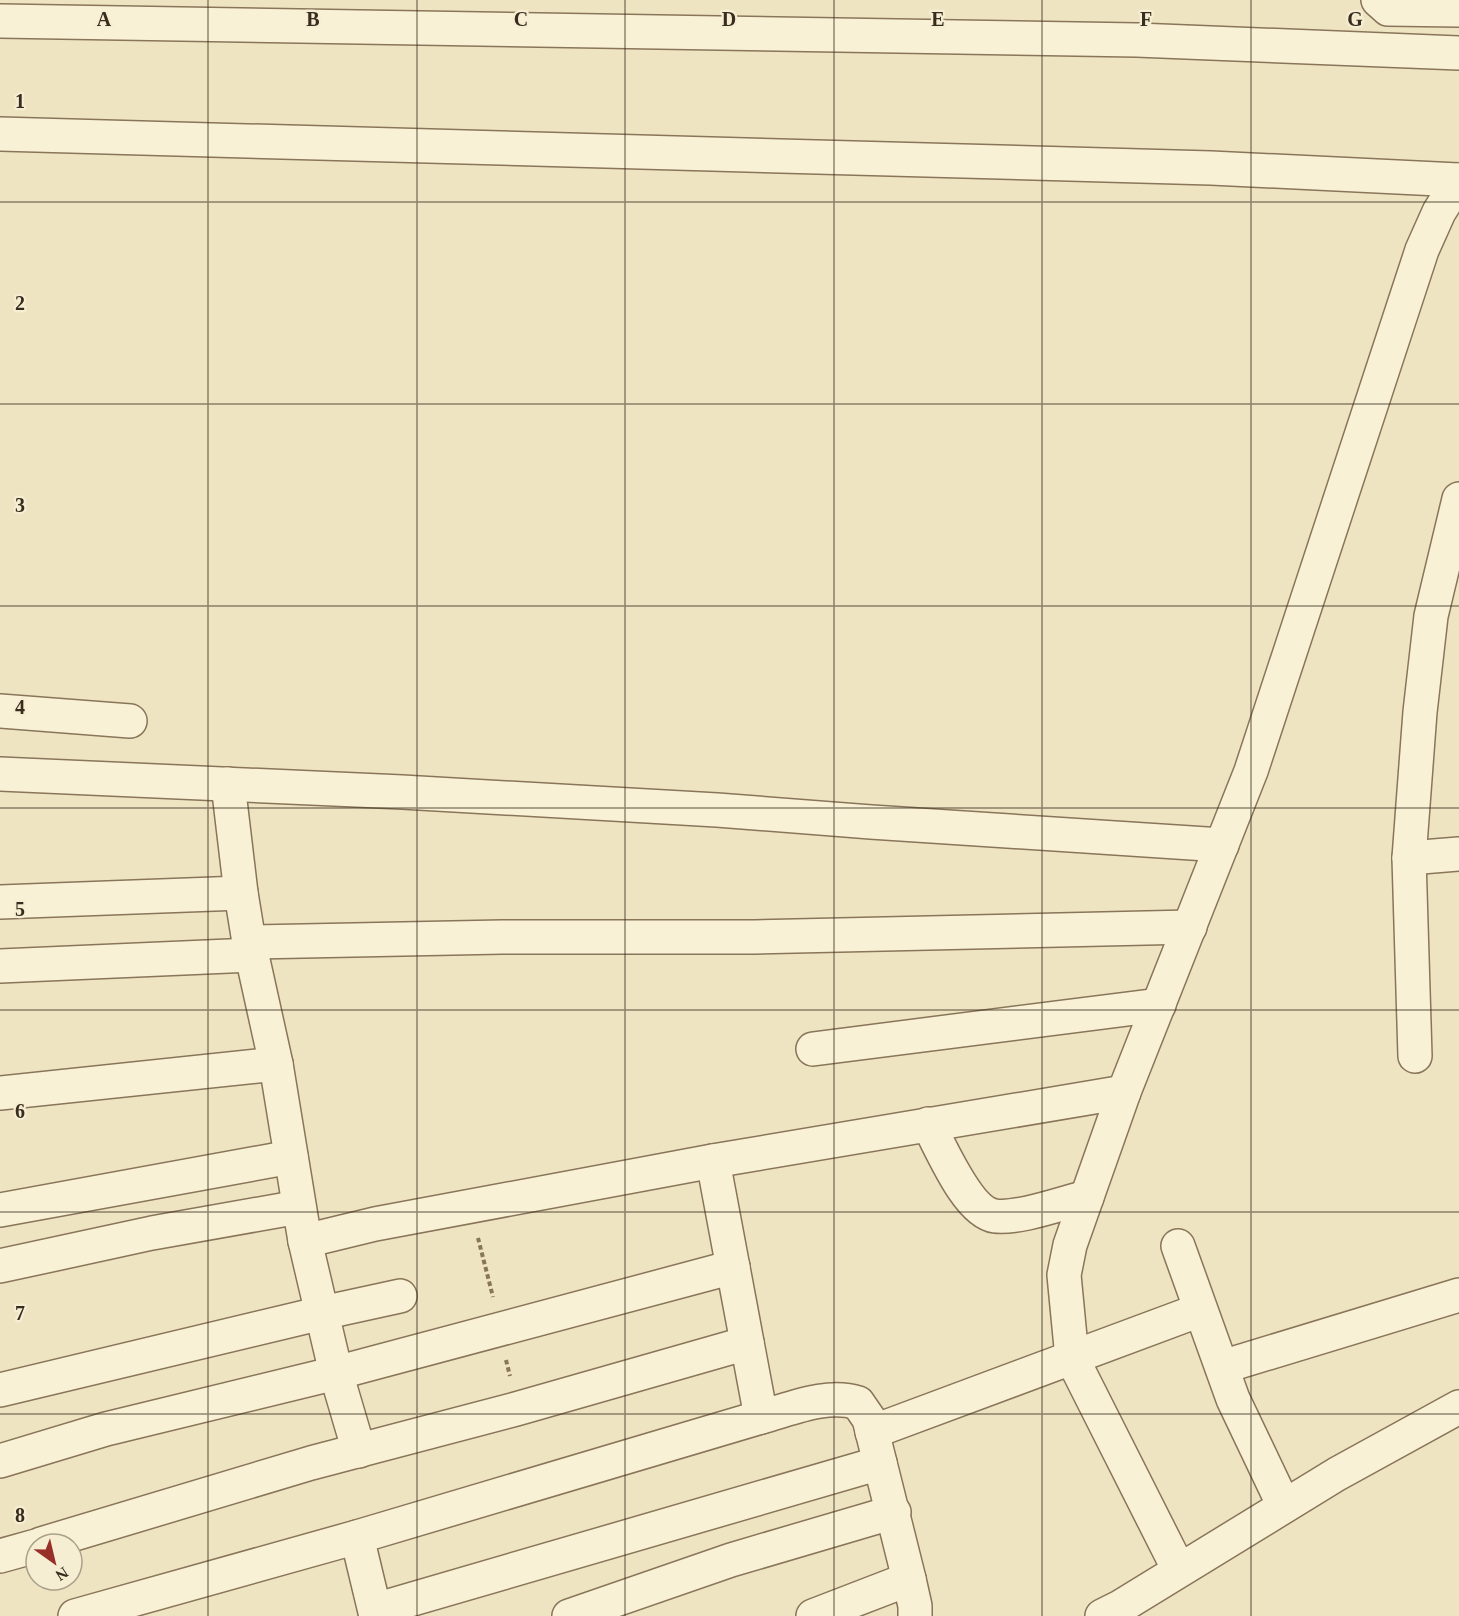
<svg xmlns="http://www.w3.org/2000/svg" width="1459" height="1616" font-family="'Times New Roman',serif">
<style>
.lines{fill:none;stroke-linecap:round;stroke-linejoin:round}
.minor-casing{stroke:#897559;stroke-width:36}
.path{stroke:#897559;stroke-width:4;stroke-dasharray:4.5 3;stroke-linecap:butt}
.minor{stroke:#f9f1d6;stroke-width:33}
.grid{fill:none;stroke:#382c1e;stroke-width:1.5;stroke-opacity:0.55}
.grid-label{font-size:20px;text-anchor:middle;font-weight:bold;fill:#382c1e;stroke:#f6eed2;stroke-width:4.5;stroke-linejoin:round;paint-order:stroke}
</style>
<rect width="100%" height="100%" fill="#eee4c2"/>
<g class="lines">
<g class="minor-casing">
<g id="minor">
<path d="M1378 0 1388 9 1459 10"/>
<path d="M0 21 1137 40 1459 53"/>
<path d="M0 134 1211 168 1459 180"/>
<path d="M0 711 130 721"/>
<path d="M0 774 402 792 717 810 871 822 1222 845"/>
<path d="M228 784 241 893 249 942 276 1064 305 1241 336 1373 359 1451"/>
<path d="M1409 858 1459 854"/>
<path d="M0 902 241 893"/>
<path d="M249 942 502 937H755L1190 927"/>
<path d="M0 966 252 955"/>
<path d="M813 1049 1159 1005"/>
<path d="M1415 1056 1409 858 1420 712 1431 616 1459 499"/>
<path d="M0 1093 276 1064"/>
<path d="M928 1124C941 1147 967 1212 995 1216 1019 1219 1062 1203 1087 1197"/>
<path d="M713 1161 761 1417"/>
<path d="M0 1210 291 1157"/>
<path d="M305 1241 375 1224 713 1161 1124 1092"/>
<path d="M1178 1246 1233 1399 1284 1506"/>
<path d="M0 1266 152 1233 299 1207"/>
<path d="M1222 1367 1459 1295"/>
<path d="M0 1390 322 1313 400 1296"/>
<path d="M872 1432 1200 1310"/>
<path d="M0 1461 106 1429 336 1373 733 1267"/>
<path d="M357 1537 376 1616"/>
<path d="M41 1544 311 1463 516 1409 747 1343"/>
<path d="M0 1556 36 1546"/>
<path d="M1179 1570 1072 1358 1064 1275 1070 1245 1124 1092 1251 771 1422 250 1439 212 1459 180"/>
<path d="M375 1610 880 1463"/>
<path d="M75 1616 357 1537 761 1417C791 1409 827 1393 858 1403L869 1419 909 1579 915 1606V1616"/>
<path d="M569 1616 731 1560 894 1512"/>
<path d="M813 1616 909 1579"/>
<path d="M1102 1616 1120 1607 1337 1474 1459 1407"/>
</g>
</g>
<g class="path">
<path d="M478 1238 493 1297"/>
<path d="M506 1360 510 1376"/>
</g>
<use href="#minor" class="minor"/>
</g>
<path class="grid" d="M208 0V1616M417 0V1616M625 0V1616M834 0V1616M1042 0V1616M1251 0V1616M0 202H1459M0 404H1459M0 606H1459M0 808H1459M0 1010H1459M0 1212H1459M0 1414H1459"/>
<g class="grid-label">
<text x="104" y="26">A</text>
<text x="313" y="26">B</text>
<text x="521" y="26">C</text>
<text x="729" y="26">D</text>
<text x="938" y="26">E</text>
<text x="1146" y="26">F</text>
<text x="1355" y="26">G</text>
<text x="20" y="108">1</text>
<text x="20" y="310">2</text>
<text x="20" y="512">3</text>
<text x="20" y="714">4</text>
<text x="20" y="916">5</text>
<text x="20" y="1118">6</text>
<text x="20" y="1320">7</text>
<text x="20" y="1522">8</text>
</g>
<g transform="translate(54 1562) rotate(146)"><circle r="28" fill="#f6eed2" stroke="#aaa08a" stroke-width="1.5"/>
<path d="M0-4.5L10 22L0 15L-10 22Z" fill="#982f29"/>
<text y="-9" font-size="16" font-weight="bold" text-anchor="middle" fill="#382c1e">N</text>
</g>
</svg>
